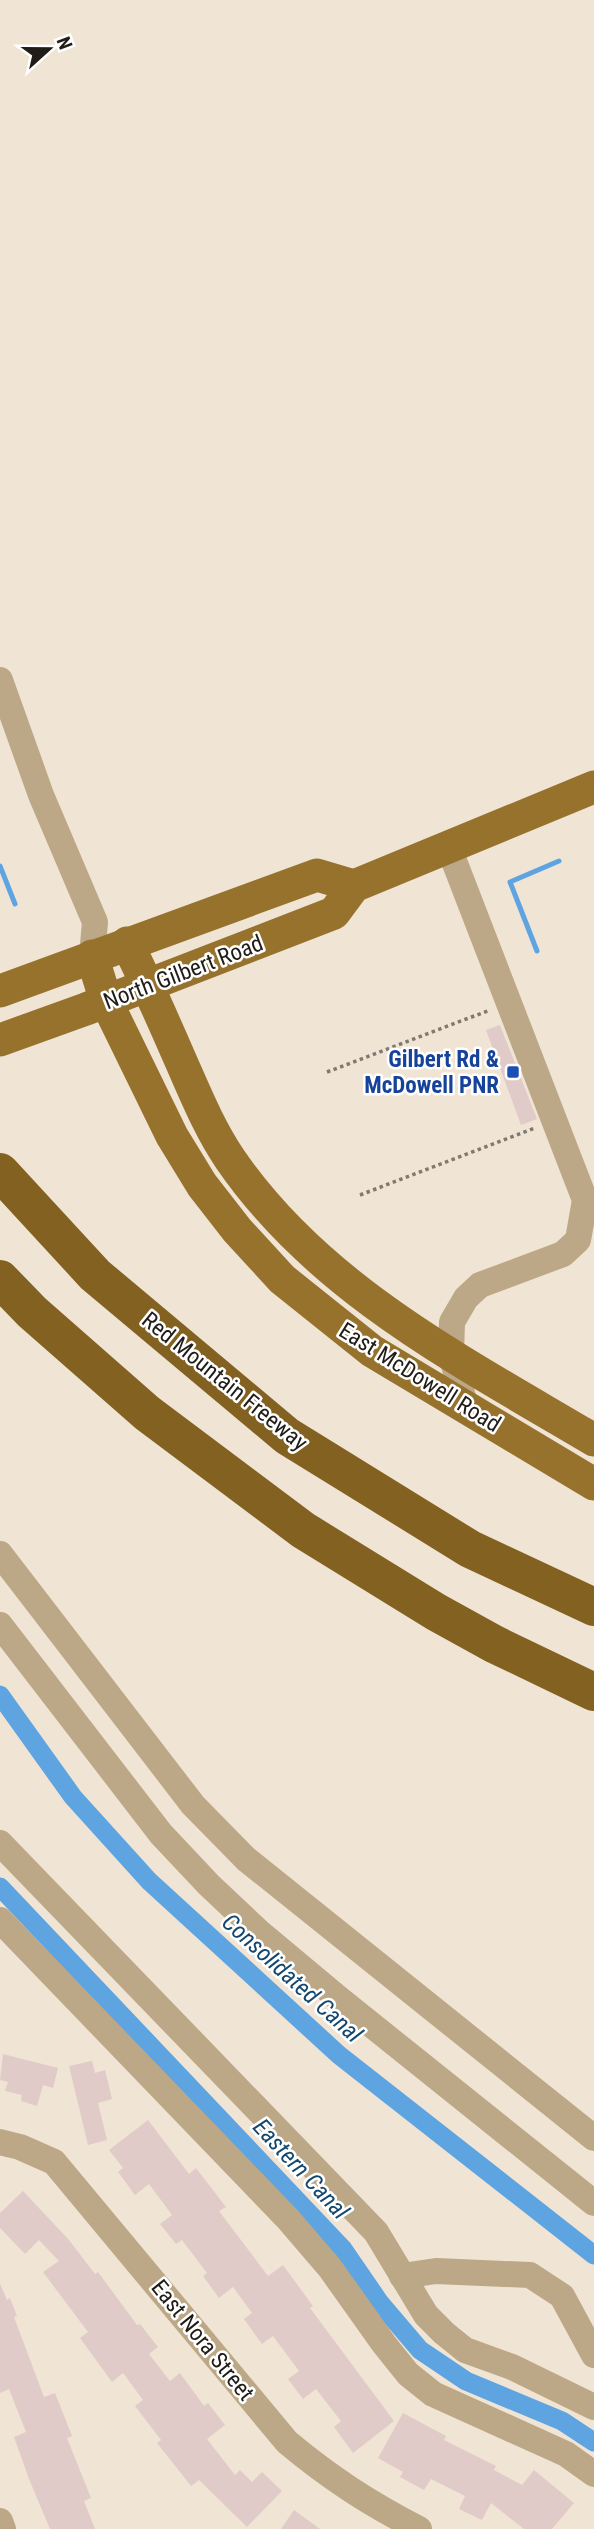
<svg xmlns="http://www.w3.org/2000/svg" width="594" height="2529" font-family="'Roboto Condensed',sans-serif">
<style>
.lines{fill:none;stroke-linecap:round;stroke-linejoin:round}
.stream{stroke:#5ea4e1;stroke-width:5}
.canal{stroke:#5ea4e1;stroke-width:19}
.building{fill:#e0cbc8}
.path{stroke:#817970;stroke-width:3.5;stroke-dasharray:3.5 3.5;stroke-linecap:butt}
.minor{stroke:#bca886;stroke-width:26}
.major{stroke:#97722d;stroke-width:33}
.highway{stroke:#836120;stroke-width:38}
.transit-dot{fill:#1a4fb4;stroke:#fff;stroke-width:2.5}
.labels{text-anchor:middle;stroke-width:5;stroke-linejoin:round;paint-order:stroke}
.street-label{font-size:23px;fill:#201c17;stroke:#fff}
.transit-label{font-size:23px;font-weight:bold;fill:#164399;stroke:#fff;text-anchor:end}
.water-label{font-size:24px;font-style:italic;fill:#12476f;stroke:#fff}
</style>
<rect width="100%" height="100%" fill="#f0e4d5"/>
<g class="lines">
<g class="stream">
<path d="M0 866 15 904"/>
<path d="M537 951 510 882 559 861"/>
</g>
<g class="canal">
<path d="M0 1695 73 1797 149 1881 339 2055 594 2255"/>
<path d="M0 1887 343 2249 380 2303 420 2350 466 2381 562 2421 594 2442"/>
</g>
</g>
<g class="building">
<path d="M500 1025 537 1119 521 1125 486 1030Z"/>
<path d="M3 2054 58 2068 53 2088 43 2085 37 2106 21 2101 22 2095 5 2091 8 2082 0 2080Z"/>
<path d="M92 2061 95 2073 105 2070 112 2099 98 2103 107 2140 88 2145 69 2066Z"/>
<path d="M148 2120 189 2174 196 2168 226 2207 219 2211 268 2276 283 2265 313 2306 310 2308 394 2421 353 2453 334 2427 341 2421 316 2389 303 2399 288 2379 299 2371 273 2336 262 2344 244 2319 252 2313 233 2287 219 2298 203 2276 207 2273 182 2240 176 2244 160 2224 172 2215 149 2184 135 2195 118 2172 123 2168 109 2150Z"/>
<path d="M23 2191 69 2240 95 2274 98 2272 137 2325 140 2324 158 2347 149 2354 170 2381 180 2373 204 2406 208 2403 225 2425 207 2439 235 2475 240 2470 252 2482 262 2472 282 2491 247 2527 199 2480 191 2486 157 2443 161 2440 135 2406 143 2400 123 2373 112 2382 80 2338 88 2332 43 2272 59 2261 39 2240 25 2254 0 2228V2213Z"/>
<path d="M0 2284 7 2300 10 2298 17 2316 14 2317 44 2397 55 2393 72 2436 67 2438 91 2498 84 2501 95 2529H50L29 2479 14 2437 26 2432 9 2389 0 2393Z"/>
<path d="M403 2413 446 2436 444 2440 496 2466 494 2470 522 2485 534 2470 574 2503 552 2529H524L491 2503 482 2520 459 2509 465 2496 431 2479 424 2490 400 2477 403 2472 378 2458Z"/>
<path d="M294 2510 320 2529H281Z"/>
</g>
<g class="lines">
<g class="path">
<path d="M327 1072 490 1010"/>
<path d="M360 1195 535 1128"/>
</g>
<g class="minor">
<path d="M0 680 41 795 95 922 92 956"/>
<path d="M449 848 585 1200 578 1240 563 1254 480 1285 466 1298 452 1322 451 1355 466 1407"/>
<path d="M0 1554 193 1805 246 1859 594 2138"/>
<path d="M0 1625 161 1834 209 1885 259 1932 338 1998 594 2203"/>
<path d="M0 1843 376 2232 426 2315 444 2333 465 2350 512 2367 594 2407"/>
<path d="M0 1920 288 2219 330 2268 384 2344 408 2374 433 2394 566 2454 594 2474"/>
<path d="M0 2142 20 2147 54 2162 287 2442C330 2478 369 2503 419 2529"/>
<path d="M402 2276 436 2271 530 2275 562 2296 594 2355"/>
<path d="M0 2521 3 2529"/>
</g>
<g class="major">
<path d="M127 943C146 981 163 1020 180 1059 195 1093 209 1128 230 1159 319 1289 463 1362 594 1440"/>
<path d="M92 956 106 1001 172 1136 202 1185 237 1230 282 1279 372 1351 594 1484"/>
<path d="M0 991 317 875 354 886"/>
<path d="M0 1040 86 1009 334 913 354 886 594 787"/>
</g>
<g class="highway">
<path d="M0 1172 95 1275 287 1436 470 1549 594 1607"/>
<path d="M0 1279 32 1312 147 1413 303 1530 436 1612 494 1644 594 1692"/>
</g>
</g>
<rect class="transit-dot" x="506" y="1065" width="14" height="14" rx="3.5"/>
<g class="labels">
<g class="street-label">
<text transform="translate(183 972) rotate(-21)" y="8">North Gilbert Road</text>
<text transform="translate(420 1377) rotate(32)" y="8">East McDowell Road</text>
<text transform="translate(225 1381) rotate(39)" y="8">Red Mountain Freeway</text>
<text transform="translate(203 2340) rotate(51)" y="8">East Nora Street</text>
</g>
<g class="transit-label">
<text x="499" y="1067">Gilbert Rd &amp;<tspan x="499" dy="26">McDowell PNR</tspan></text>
</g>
<g class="water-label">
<text transform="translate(292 1978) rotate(42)" y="8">Consolidated Canal</text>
<text transform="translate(301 2169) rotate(47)" y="8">Eastern Canal</text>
</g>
</g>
<g transform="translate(49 49) rotate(69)" stroke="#ffffff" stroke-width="5" paint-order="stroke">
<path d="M0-5L12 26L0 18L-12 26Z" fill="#201c17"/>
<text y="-10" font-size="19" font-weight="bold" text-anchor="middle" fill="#201c17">N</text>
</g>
</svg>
